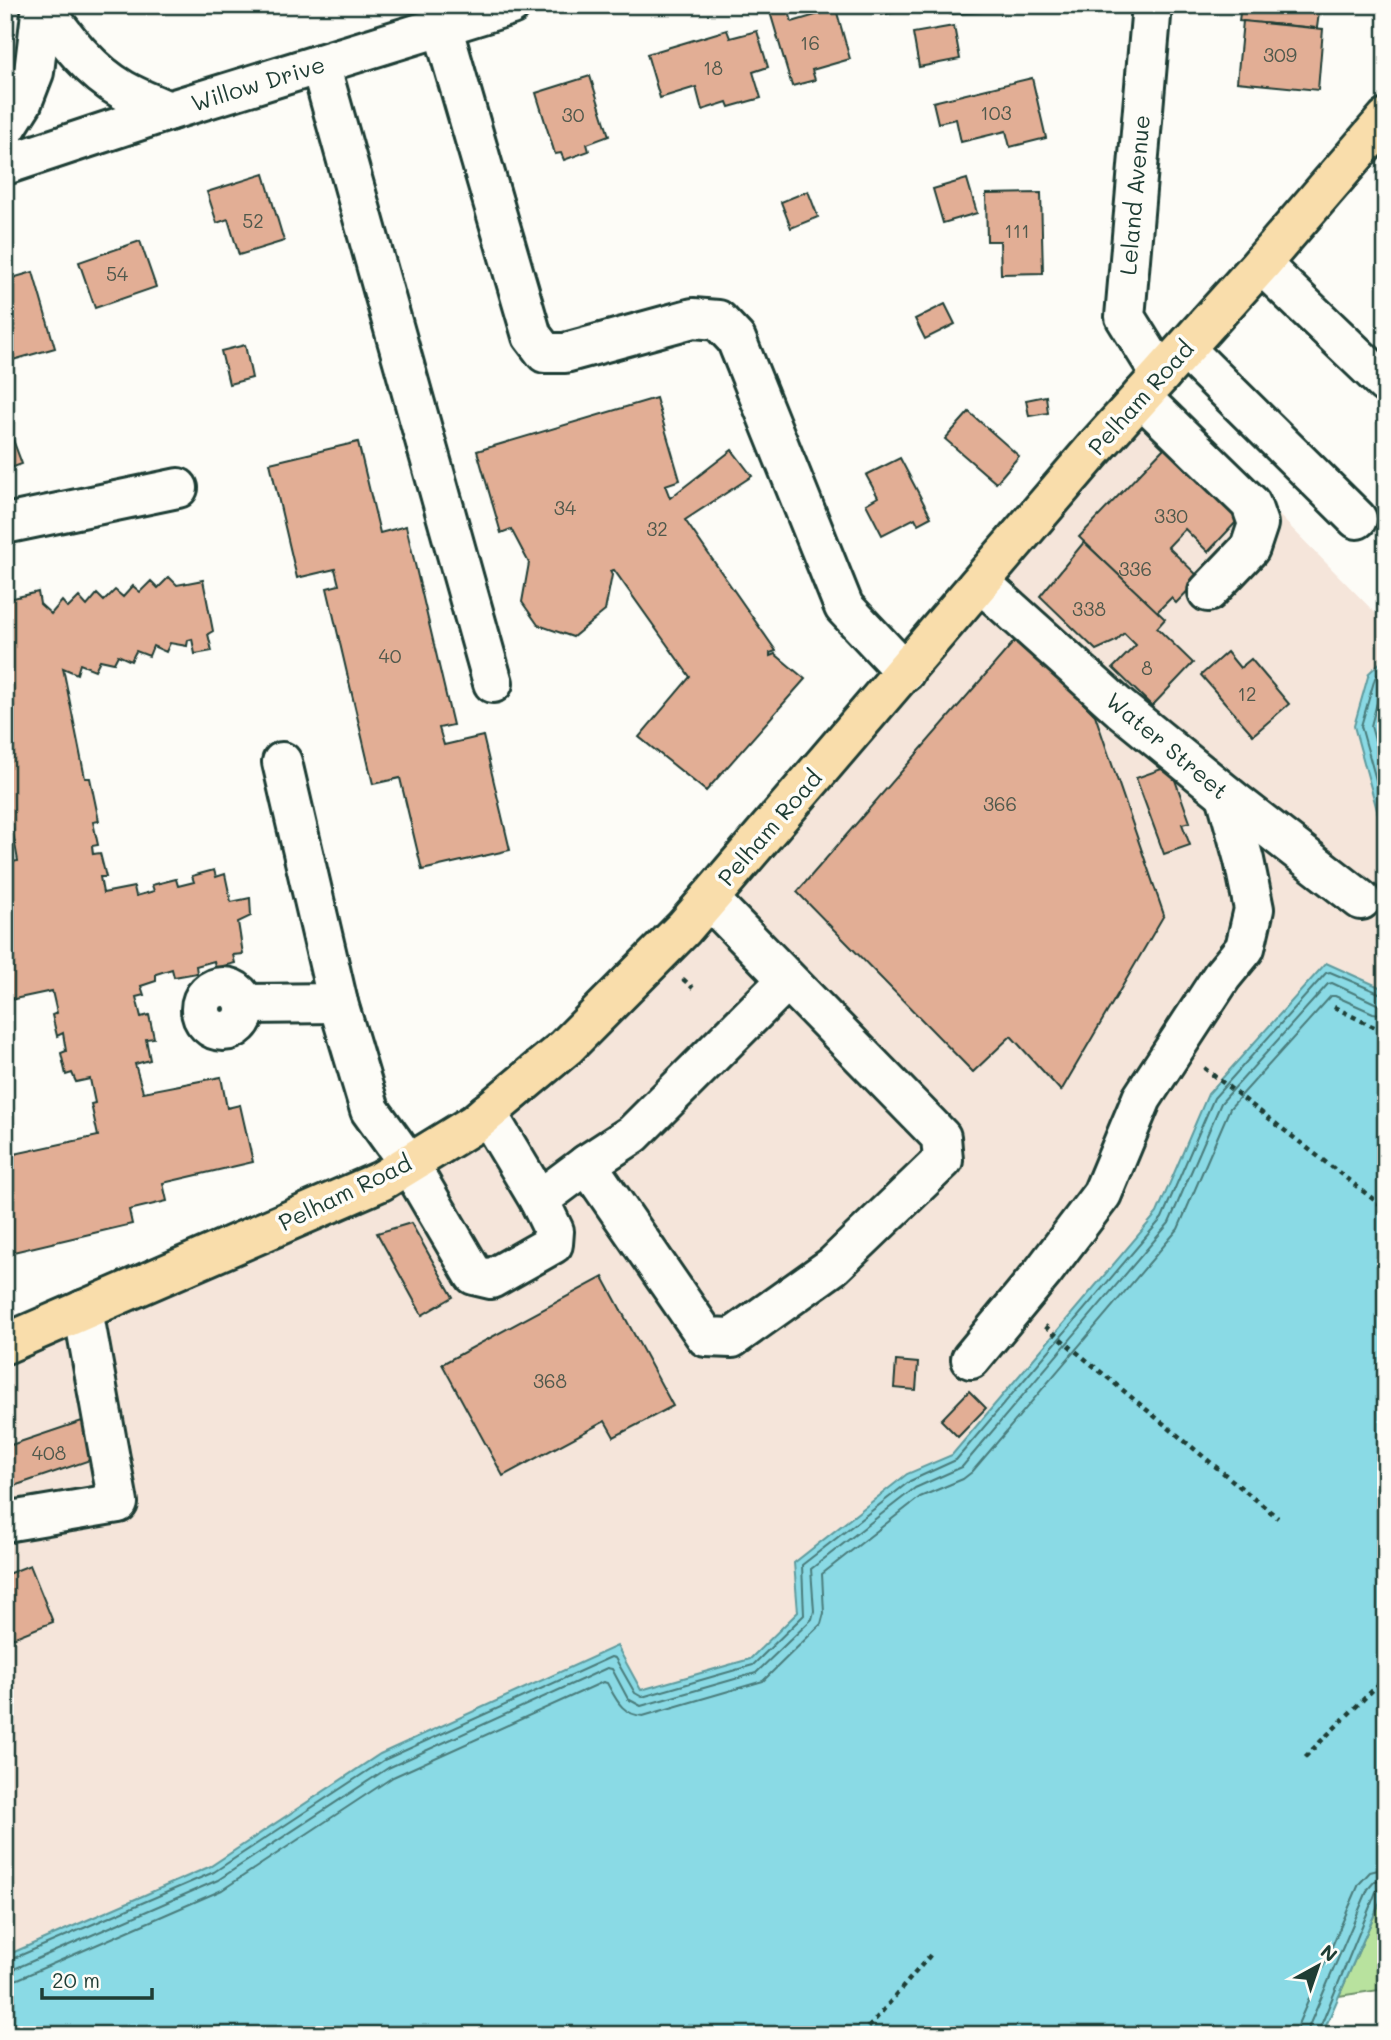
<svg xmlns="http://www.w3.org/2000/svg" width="1391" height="2040" font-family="Mali,sans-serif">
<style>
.built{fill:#f5e5da}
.green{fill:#b8e29e;stroke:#6c9069;stroke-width:2}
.water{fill:#8adae5;stroke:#5f9b9e;stroke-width:2}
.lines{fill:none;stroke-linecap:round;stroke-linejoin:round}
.shore{stroke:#4a7c7b;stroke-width:2}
.building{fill:#e2ae95;stroke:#1f3d34;stroke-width:2}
.minor-casing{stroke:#1f3d34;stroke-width:44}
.major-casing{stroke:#1f3d34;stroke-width:44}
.path{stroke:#1f3d34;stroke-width:4.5;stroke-dasharray:5 5;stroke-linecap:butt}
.minor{stroke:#fdfcf7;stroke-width:38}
.major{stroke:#f9ddab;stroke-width:38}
.labels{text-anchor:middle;stroke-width:7;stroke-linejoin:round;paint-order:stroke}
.number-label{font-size:19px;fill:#50594c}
.street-label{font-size:23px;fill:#1f3d34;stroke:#fdfcf7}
</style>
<rect width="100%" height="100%" fill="#fdfcf7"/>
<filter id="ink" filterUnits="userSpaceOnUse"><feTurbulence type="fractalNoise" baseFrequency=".0143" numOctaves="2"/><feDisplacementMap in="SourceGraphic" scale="14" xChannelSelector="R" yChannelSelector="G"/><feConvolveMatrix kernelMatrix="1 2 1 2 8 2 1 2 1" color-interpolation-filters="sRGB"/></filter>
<g filter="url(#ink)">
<path class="built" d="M1162 396 1386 624V657L1368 673 1354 726 1386 843V990L1326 963 1208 1094 1157 1213 952 1455 907 1474 798 1612 750 1659 641 1691 617 1647 380 1754 211 1866 5 1956V1347L471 1139Z"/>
<path class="green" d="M1386 1888V1989L1339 1996Z"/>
<g class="water">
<path d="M1386 657V843L1354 726 1369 673Z"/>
<path d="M1326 963 1386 990V1888L1322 2035H5V1956L211 1866 380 1754 617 1646 641 1690 750 1659 798 1612 794 1563 907 1474 952 1455 1157 1213 1208 1094Z"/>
</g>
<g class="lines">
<g class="shore">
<path d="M1386 667 1375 678 1361 726 1386 816"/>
<path d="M1386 679 1382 683 1371 726 1386 781"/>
<path d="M5 1962 214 1872 384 1760 611 1657 615 1658 635 1693 642 1697 753 1665 804 1615 802 1565 910 1481 956 1460 1162 1218 1214 1098 1326 973 1330 972 1386 996"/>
<path d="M5 1971 14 1969 218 1880 388 1768 607 1668 612 1669 628 1699 641 1706 756 1673 812 1619 814 1611 811 1569 915 1488 962 1467 1169 1223 1221 1103 1328 984 1332 983 1377 1004 1386 1005"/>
<path d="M5 1981 18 1979 222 1890 393 1777 603 1682 607 1683C616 1699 622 1715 643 1716L763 1681 821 1624 824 1613 822 1574 920 1497 963 1479 972 1472 1178 1229 1230 1108 1331 996H1335L1373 1013 1386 1015"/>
<path d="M1297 2035 1299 2022 1359 1884 1370 1872 1386 1868"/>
<path d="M1308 2035 1309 2026 1368 1889 1375 1881 1386 1879"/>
<path d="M1317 2035 1376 1892 1380 1888H1386"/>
</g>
</g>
<g class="building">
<path d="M879 5H900L901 11 881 15Z"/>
<path d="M949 5H1033V9L950 14Z"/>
<path d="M1241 5H1320L1317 28 1239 21Z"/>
<path d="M788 8 792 22 836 9 850 59 812 70 815 80 792 86 770 12Z"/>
<path d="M1243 21 1323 29 1318 90 1237 82Z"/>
<path d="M954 26 960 59 919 67 913 33Z"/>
<path d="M727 30 730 38 757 31 768 67 753 72 761 98 729 107 727 102 702 110 696 87 660 98 647 54Z"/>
<path d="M590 76 609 136 587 144 589 151 564 160 561 153 555 154 536 93Z"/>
<path d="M1032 78 1046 138 1010 147 1006 131 961 142 956 119 938 123 933 102Z"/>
<path d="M264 174 284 241 239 255 228 219 217 223 207 192Z"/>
<path d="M967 179 977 213 943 223 933 189Z"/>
<path d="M808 191 818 217 791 228 781 202Z"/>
<path d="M1041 193 1043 273 1001 274 1000 241H987L986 194Z"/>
<path d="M140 241 156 287 95 308 79 262Z"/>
<path d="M33 272 55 348 6 362 5 337 9 336 5 323V280Z"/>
<path d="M945 304 955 324 925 339 915 319Z"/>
<path d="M245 345 252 378 229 384 221 351Z"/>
<path d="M1046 396 1048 413 1029 416 1026 400Z"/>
<path d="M656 398 680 480 665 485 670 498 732 450 752 476 685 520 776 651 770 653V656L775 654 805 679 706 791 639 737 690 677 614 570 610 571 612 575 605 611 573 637 538 625 522 602 529 563 511 529 501 533 477 451Z"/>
<path d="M969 412 1019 456 996 483 945 439Z"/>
<path d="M9 429 22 464 5 470V430Z"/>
<path d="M358 442 380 533 406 526 453 725 439 728 444 745 483 736 510 850 422 870 400 778 373 784 327 588 339 585 335 569 297 578 270 463Z"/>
<path d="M1164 448 1239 519 1208 552 1185 529 1168 547 1200 578 1176 603 1171 598 1157 612 1079 537Z"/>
<path d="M900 458 931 517 918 524 915 518 882 535 866 504 878 497 866 475Z"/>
<path d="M1084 542 1165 619 1157 628 1193 663 1152 706 1113 668 1136 645 1124 633 1116 641 1096 650 1040 596Z"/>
<path d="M169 577 177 585 203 580 213 631 208 634 212 651 195 654 192 639 188 640 187 646 170 643 166 652 153 646 149 656 136 651 131 661 118 655 114 663 100 660 95 670 80 664 77 674 63 668 85 778H90L99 821 93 822 98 845 92 846 93 854 100 853 106 877H100L103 893 134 887 136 896 154 891 152 885 176 879 178 886 194 882 192 876 214 870 216 877 225 874 231 902 250 898 251 916 238 922 243 954 233 955 235 963 215 968 214 961 196 966 197 973 174 977 172 969 156 974V981L141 986 144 995 136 997 141 1017 149 1015 154 1038 146 1039 150 1060 135 1064 143 1092 221 1077 227 1108 240 1105 253 1162 163 1183 167 1201 129 1210 132 1224 5 1254V1156L98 1136 91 1104 95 1103 90 1079 76 1082 72 1073 66 1075 61 1053 66 1051 63 1033 57 1036 52 1015 57 1013 52 991 5 1001V863L18 861 5 787V600L38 592 40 604 51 614 62 601 68 608 79 597 87 606 97 594 104 601 115 590 123 597 133 586 140 592 151 581 158 588Z"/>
<path d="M1018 637 1095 715 1164 915 1061 1091 1011 1036 973 1072 797 892Z"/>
<path d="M1227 652 1240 668 1251 659 1289 704 1253 735 1201 675Z"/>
<path d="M1170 766 1190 822 1182 824 1190 845 1164 854 1136 778Z"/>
<path d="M411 1223 453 1297 422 1315 377 1233Z"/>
<path d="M603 1277 673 1406 614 1437 605 1421 503 1476 442 1364Z"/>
<path d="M896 1361 918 1363 916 1390 894 1388Z"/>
<path d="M969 1391 986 1408 958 1437 941 1420Z"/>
<path d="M82 1421 96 1458 5 1489V1447Z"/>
<path d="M30 1565 53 1622 5 1641V1575Z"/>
</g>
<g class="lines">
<g class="minor-casing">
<g id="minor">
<path d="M1152 5 1125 317 1161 375"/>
<path d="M42 6C65 37 88 70 123 90 137 98 153 104 168 111"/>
<path d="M442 26 532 336 545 353H565L693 318 718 320 736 339 844 607 905 672"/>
<path d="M320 64 493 683"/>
<path d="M5 130 22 103 34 72 42 5"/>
<path d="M5 165 168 111 511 5"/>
<path d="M1261 264 1386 384"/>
<path d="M1185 349 1357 519"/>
<path d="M1141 397 1251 504 1258 524 1250 548 1208 592"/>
<path d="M5 524 178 488"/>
<path d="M981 583 1121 709 1234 801 1361 900"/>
<path d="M282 762 338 1003 370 1110 409 1164 474 1275 491 1279 553 1244 554 1231 539 1200 587 1164"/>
<path d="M709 899 941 1137 943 1160 833 1266 732 1338 706 1337 587 1164 633 1134 787 980"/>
<circle cx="223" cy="1009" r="22"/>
<path d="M245 1004 338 1003"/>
<path d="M487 1113 539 1200"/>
<path d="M971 1359 1043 1272 1102 1194 1142 1098 1222 976 1245 948 1254 909 1244 860 1226 795"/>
<path d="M5 1522 118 1503 83 1310"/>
</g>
</g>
<g class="major-casing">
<path id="major" d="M5 1344 381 1181 474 1124 566 1047 684 928 1094 449 1261 264 1386 119"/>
</g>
<g class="path">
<path d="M683 979 693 988"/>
<path d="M1334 1007 1386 1033"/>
<path d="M1204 1068 1386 1209"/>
<path d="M1045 1326 1278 1518"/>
<path d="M1305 1757 1386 1677"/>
<path d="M862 2035 932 1953"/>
</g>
<use href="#minor" class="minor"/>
<use href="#major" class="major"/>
</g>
</g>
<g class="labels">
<g class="number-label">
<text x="810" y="50">16</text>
<text x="1280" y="62">309</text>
<text x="713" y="75">18</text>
<text x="996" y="120">103</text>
<text x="573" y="122">30</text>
<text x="253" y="228">52</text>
<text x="1017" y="238">111</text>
<text x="117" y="281">54</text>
<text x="565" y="515">34</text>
<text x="1171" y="523">330</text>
<text x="657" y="536">32</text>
<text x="1135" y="576">336</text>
<text x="1089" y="616">338</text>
<text x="390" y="663">40</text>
<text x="1147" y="675">8</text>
<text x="1247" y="701">12</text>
<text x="1000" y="811">366</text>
<text x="550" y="1388">368</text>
<text x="49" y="1460">408</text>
</g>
<g class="street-label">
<text transform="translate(258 84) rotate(-17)" y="8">Willow Drive</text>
<text transform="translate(1135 195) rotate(-85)" y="8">Leland Avenue</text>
<text transform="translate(1141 398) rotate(-48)" y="8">Pelham Road</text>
<text transform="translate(1167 746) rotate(40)" y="8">Water Street</text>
<text transform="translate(770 828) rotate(-49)" y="8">Pelham Road</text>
<text transform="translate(345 1193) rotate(-26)" y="8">Pelham Road</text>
</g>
</g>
<rect width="1391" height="2040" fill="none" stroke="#fdfcf7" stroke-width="28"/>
<rect x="14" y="14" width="1363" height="2012" fill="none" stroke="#1f3d34" stroke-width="2.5" filter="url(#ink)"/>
<g transform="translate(1318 1966) rotate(40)" stroke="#fdfcf7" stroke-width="5" paint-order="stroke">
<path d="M0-5L12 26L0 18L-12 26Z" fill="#1f3d34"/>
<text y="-10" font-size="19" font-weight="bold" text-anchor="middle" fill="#1f3d34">N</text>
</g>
<path d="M42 1988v10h110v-10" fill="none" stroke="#1f3d34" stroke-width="3.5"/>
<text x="52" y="1988" font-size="21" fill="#1f3d34" stroke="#fdfcf7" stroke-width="5" paint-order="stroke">20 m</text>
</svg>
